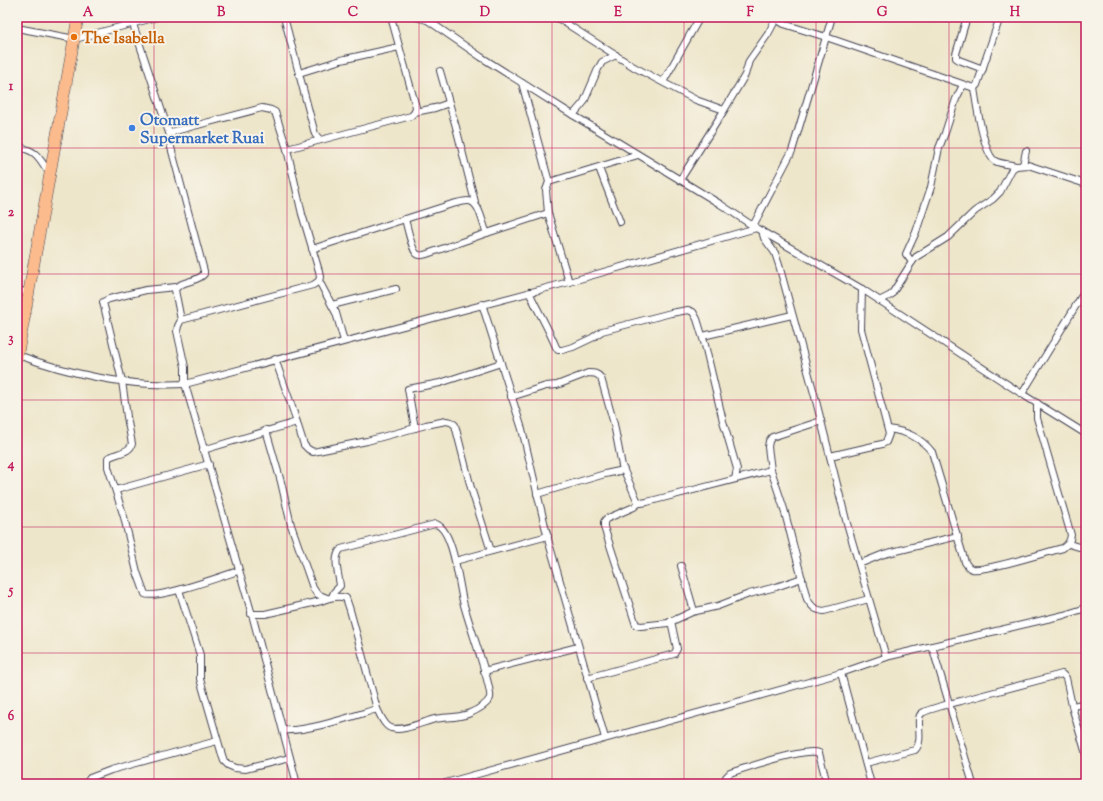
<svg xmlns="http://www.w3.org/2000/svg" width="1103" height="801" font-family="'Sorts Mill Goudy',serif">
<style>
.lines{fill:none;stroke-linecap:round;stroke-linejoin:round}
.street-casing{stroke:#413f50;stroke-width:8}
.highway-casing{stroke:#413f50;stroke-width:12}
.street{stroke:#fff;stroke-width:6}
.highway{stroke:#fbbb8d;stroke-width:11}
.grid{fill:none;stroke:#c2185b;stroke-width:1;stroke-opacity:0.55}
.food-dot{fill:#e8710a;stroke:#f7f3e8;stroke-width:1.5}
.shop-dot{fill:#3f7fe0;stroke:#f7f3e8;stroke-width:1.5}
.labels{text-anchor:middle;stroke-width:4;stroke-linejoin:round;paint-order:stroke}
.food-label{font-size:16px;font-weight:bold;fill:#c56008;stroke:#f7f3e8;text-anchor:start}
.shop-label{font-size:16px;font-weight:bold;fill:#366cbe;stroke:#f7f3e8;text-anchor:start}
.neatline{fill:none;stroke:#c2185b;stroke-width:1.5}
.grid-label{font-size:13px;text-anchor:middle;font-weight:bold;fill:#c2185b}
</style>
<rect width="100%" height="100%" fill="#f7f3e8"/>
<filter id="ink" filterUnits="userSpaceOnUse"><feTurbulence type="fractalNoise" baseFrequency=".025" numOctaves="2"/><feDisplacementMap in="SourceGraphic" scale="8" xChannelSelector="R" yChannelSelector="G"/><feConvolveMatrix kernelMatrix="1 2 1 2 8 2 1 2 1" color-interpolation-filters="sRGB"/></filter>
<filter id="wash" filterUnits="userSpaceOnUse"><feTurbulence type="fractalNoise" baseFrequency=".012" numOctaves="4" result="noise"/><feDisplacementMap in="SourceGraphic" scale="16" xChannelSelector="R" yChannelSelector="G"/><feGaussianBlur stdDeviation="0.9" result="paint"/><feColorMatrix in="noise" values="0 0 0 0 0 0 0 0 0 0 0 0 0 0 0 0 0 1.4 0 .05"/><feComposite in="paint" operator="in"/></filter>
<g filter="url(#wash)">
<rect width="100%" height="100%" fill="#eee6ca"/>
</g>
<g filter="url(#ink)">
<g class="lines">
<g class="street-casing">
<g id="street">
<path d="M284 17 315 134 320 140"/>
<path d="M416 17 427 20"/>
<path d="M423 17 481 57 573 115 720 204 756 228 862 289 1022 394 1086 434"/>
<path d="M556 17 634 67 696 100 724 110"/>
<path d="M967 17 956 54V58L959 60 983 69"/>
<path d="M776 19 784 24 826 37 974 88 977 85 1000 17"/>
<path d="M133 24 170 136"/>
<path d="M17 28 75 39 157 17"/>
<path d="M440 71 456 127 475 202"/>
<path d="M299 73 341 60 399 47"/>
<path d="M663 82 700 17"/>
<path d="M522 83 549 182"/>
<path d="M974 88C976 102 984 155 995 161 1000 164 1010 164 1016 166"/>
<path d="M415 112 435 108 449 103"/>
<path d="M573 115 584 102 598 69 602 62 616 55"/>
<path d="M17 147C38 150 39 159 50 174"/>
<path d="M287 149 411 116 415 112 416 107 391 17"/>
<path d="M1023 165 1026 151"/>
<path d="M599 168 620 222"/>
<path d="M680 180 723 112 745 75 749 61 768 34 777 17"/>
<path d="M405 219C407 226 412 251 417 254 419 256 424 255 427 254L487 233"/>
<path d="M753 226 792 151 832 17"/>
<path d="M762 231 764 238 775 253 779 265 815 397 846 520 886 657"/>
<path d="M312 249 452 204C457 203 463 201 468 201 480 201 482 224 487 233L548 213"/>
<path d="M912 262 906 254 916 232 931 187 939 148 945 133 956 99 963 85"/>
<path d="M319 281 336 313 344 341"/>
<path d="M569 282 548 213 546 190 549 182 638 155"/>
<path d="M176 287 146 290 109 299 103 302 122 381 127 417 132 444C130 453 115 453 108 458V467L124 517 137 572 145 594C156 600 223 576 238 571"/>
<path d="M17 290 29 293"/>
<path d="M529 292C538 311 548 328 556 347L558 350H562L573 347 592 338 602 331 671 313 688 310 693 312 697 319 705 345 723 421 737 469 735 479"/>
<path d="M879 301 891 295 893 292 912 262 916 257 948 237 975 211 993 199 1000 192 1012 169 1016 166 1028 165 1086 184"/>
<path d="M482 304 522 429 549 543 605 738"/>
<path d="M332 305 396 289"/>
<path d="M181 320 313 285 319 281 320 277 319 271 302 214 287 149 277 118 275 112 271 110 262 108 175 131 172 133 169 140 204 271V274C197 283 180 280 175 290L181 320 178 326 177 331 185 367V384L253 618 297 784"/>
<path d="M703 336 792 315"/>
<path d="M18 355C70 374 129 387 185 384L569 282 756 228"/>
<path d="M275 359 291 404 304 445 308 449 313 452 367 441 426 425 446 421 451 422 455 425 471 488 491 551"/>
<path d="M1022 394 1086 289"/>
<path d="M511 397 546 386 557 385 588 373C594 373 597 373 601 378L614 424 622 466 637 500 641 503 647 502 771 470"/>
<path d="M821 421 772 437 769 441 768 447 771 470 784 509 807 599C812 607 815 610 824 611L869 599"/>
<path d="M415 428 408 389 440 383 501 363"/>
<path d="M889 429C907 432 920 437 932 452L965 562C967 565 968 568 972 569 985 572 1046 552 1063 548 1068 544 1070 542 1071 535L1037 418V403"/>
<path d="M266 430 281 482 291 525 313 588 317 594 327 598"/>
<path d="M203 450 297 422"/>
<path d="M830 456 882 444 886 442 889 434 861 329 862 289"/>
<path d="M116 490 209 464"/>
<path d="M537 494 605 474 624 470"/>
<path d="M640 502 634 507 606 519 604 522V527L636 625 641 626 668 623 692 612 718 606 749 594 776 587 802 578"/>
<path d="M1069 544 1079 547 1086 545"/>
<path d="M455 561 548 536"/>
<path d="M859 564 884 554 958 536"/>
<path d="M681 566 694 611"/>
<path d="M179 590 200 655V679L222 755 224 761 228 765 235 768 245 769 290 758"/>
<path d="M332 597 334 592 340 586C339 574 332 558 341 549L435 524C453 527 459 585 463 601 466 617 493 688 490 698 487 705 475 711 468 714 458 718 446 717 435 719 423 722 402 732 391 728 384 726 380 714 377 709"/>
<path d="M251 614H265L321 601C328 598 338 595 346 598L350 610 377 709C353 716 307 732 283 730"/>
<path d="M932 646 973 784"/>
<path d="M484 671 578 647"/>
<path d="M841 673 871 784"/>
<path d="M587 678 674 654 677 649 671 621"/>
<path d="M1073 706 1086 703"/>
<path d="M866 763 915 750C925 740 914 718 922 713 929 709 952 703 961 701 994 692 1028 683 1062 674L1066 678 1073 710 1086 754"/>
<path d="M86 784 90 778 111 770 217 741"/>
<path d="M442 784 841 673 890 656 1064 615 1086 608"/>
<path d="M726 784V777L730 773C745 768 807 747 819 753L827 784"/>
</g>
</g>
<g class="highway-casing">
<path id="highway" d="M17 358 78 17"/>
</g>
<use href="#street" class="street"/>
<use href="#highway" class="highway"/>
</g>
</g>
<path class="grid" d="M154 17V784M287 17V784M419 17V784M552 17V784M684 17V784M816 17V784M949 17V784M17 148H1086M17 274H1086M17 400H1086M17 527H1086M17 653H1086"/>
<circle class="food-dot" cx="74" cy="37" r="4"/>
<circle class="shop-dot" cx="132" cy="128" r="4"/>
<g class="labels">
<g class="food-label">
<text x="82" y="43">The Isabella</text>
</g>
<g class="shop-label">
<text x="140" y="125">Otomatt<tspan x="140" dy="18">Supermarket Ruai</tspan></text>
</g>
</g>
<rect width="1103" height="801" fill="none" stroke="#f7f3e8" stroke-width="44"/>
<rect x="22" y="22" width="1059" height="757" class="neatline"/>
<g class="grid-label">
<text x="88" y="16">A</text>
<text x="221" y="16">B</text>
<text x="353" y="16">C</text>
<text x="485" y="16">D</text>
<text x="618" y="16">E</text>
<text x="750" y="16">F</text>
<text x="882" y="16">G</text>
<text x="1015" y="16">H</text>
<text x="11" y="90">1</text>
<text x="11" y="216">2</text>
<text x="11" y="342">3</text>
<text x="11" y="468">4</text>
<text x="11" y="594">5</text>
<text x="11" y="720">6</text>
</g>
</svg>
